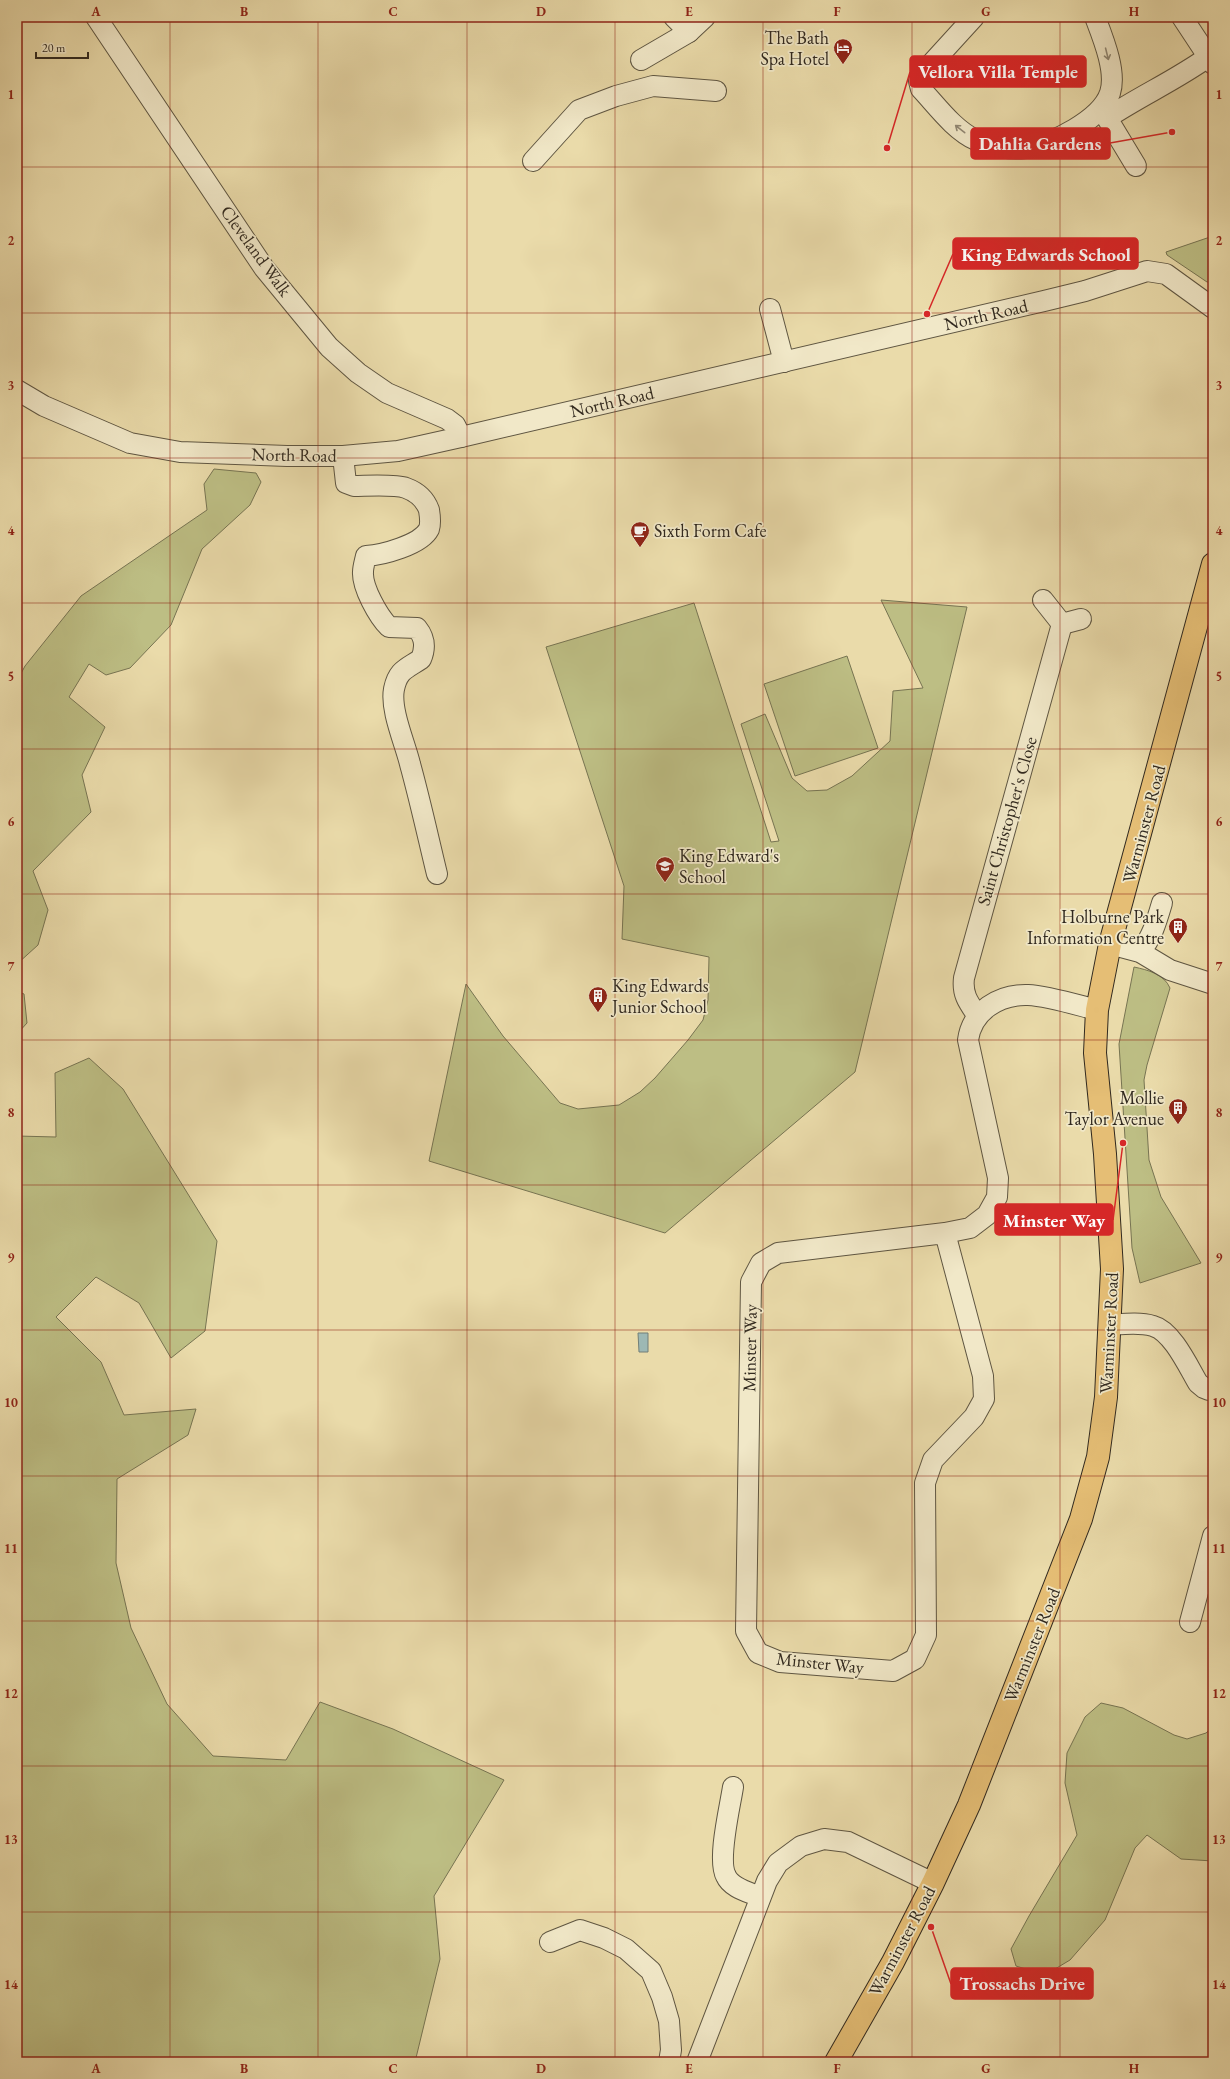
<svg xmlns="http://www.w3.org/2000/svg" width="1230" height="2079" font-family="'EB Garamond',serif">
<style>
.green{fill:#bdbe84;stroke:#777452}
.water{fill:#9db8b4;stroke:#727f78}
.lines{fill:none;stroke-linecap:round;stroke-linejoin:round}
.minor-casing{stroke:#5f5642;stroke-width:22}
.highway-casing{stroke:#31291f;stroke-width:24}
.minor{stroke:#f1e8c8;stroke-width:20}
.highway{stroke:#e5be75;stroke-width:22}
.oneway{stroke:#918874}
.grid{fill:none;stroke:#8f2418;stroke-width:1;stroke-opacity:0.55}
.labels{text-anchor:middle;stroke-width:3.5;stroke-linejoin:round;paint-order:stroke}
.poi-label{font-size:18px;fill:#31291f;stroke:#f1e8c8;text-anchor:end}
.street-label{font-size:18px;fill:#31291f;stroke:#f1e8c8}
.leader{fill:none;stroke:#d62828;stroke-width:1.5}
.callout-dot{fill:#d62828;stroke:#f1e8c8;stroke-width:1.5}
.callout{fill:#d62828;stroke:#d62828;stroke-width:1.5}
.callout-label{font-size:19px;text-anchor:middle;font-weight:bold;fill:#fff}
.neatline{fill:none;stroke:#8f2418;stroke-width:1.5}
.grid-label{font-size:13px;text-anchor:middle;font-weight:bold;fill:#8f2418}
</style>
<rect width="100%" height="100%" fill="#eadbaa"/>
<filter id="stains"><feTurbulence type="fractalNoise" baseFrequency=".005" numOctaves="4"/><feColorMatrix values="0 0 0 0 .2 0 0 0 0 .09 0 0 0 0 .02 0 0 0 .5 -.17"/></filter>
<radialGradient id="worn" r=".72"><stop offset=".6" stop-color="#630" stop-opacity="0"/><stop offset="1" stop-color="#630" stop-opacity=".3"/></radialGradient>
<g class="green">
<path d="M1213 236V282H1207L1167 255 1166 252Z"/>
<path d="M214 469 256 473 261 482 250 505 202 549 171 625 130 668 106 675 89 664 69 697 105 727 82 775 91 812 33 871 48 910 38 945 17 964V681L25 666 81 596 207 510 204 484Z"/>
<path d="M881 600 967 607 855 1072 665 1233 429 1161 466 984 503 1036 560 1103 578 1109 619 1105 640 1092 655 1078 688 1040 703 1020 708 1000 709 957 622 939 624 886 546 647 694 603 771 842 779 841 741 724 765 714 792 778 807 791 827 790 852 776 890 741 893 691 923 688Z"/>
<path d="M847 656 878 748 795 776 764 684Z"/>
<path d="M1134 967C1148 970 1164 974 1170 988L1147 1065 1144 1080 1149 1160 1161 1197 1201 1263 1140 1283 1132 1248 1119 1044Z"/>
<path d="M17 991 24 994 27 1023 17 1034Z"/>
<path d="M89 1058 123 1089 217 1241 205 1331 171 1358 139 1303 96 1277 56 1317 101 1362 124 1415 196 1409 188 1435 117 1479 116 1563 131 1628 167 1704 213 1756 286 1760 320 1702 393 1729 504 1780 434 1896 440 1959 415 2062H17V1136L56 1137 55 1073Z"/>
<path d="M1101 1703 1123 1708 1174 1735 1187 1739 1206 1733 1213 1727V1861L1181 1859 1147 1835 1135 1848 1105 1920 1070 1960 1045 1975 1016 1966 1011 1949 1029 1916 1077 1835 1065 1783 1067 1753 1085 1717Z"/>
</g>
<path class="water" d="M638 1333H648V1352H639Z"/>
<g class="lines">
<g class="minor-casing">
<g id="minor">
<path d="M96 17 264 268 329 347 358 373 387 393 447 419 455 425 461 437"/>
<path d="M674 17 689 32"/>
<path d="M974 17 922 74 919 81 921 89C937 106 954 130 976 140 991 147 1010 150 1026 148 1052 144 1101 120 1110 93 1117 72 1103 38 1095 17"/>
<path d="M1182 17 1213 64"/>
<path d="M641 60 689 32 705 17"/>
<path d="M533 161 579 110 616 96 653 86 716 91"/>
<path d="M1136 166 1107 118C1140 96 1176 80 1208 57"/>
<path d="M770 309 784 362"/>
<path d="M17 390 44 406 130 443 180 452 287 456H343L398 451 461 437 1044 301 1085 291 1147 271 1166 274 1213 308"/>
<path d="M343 456 346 483 354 486C366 486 395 484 406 488 417 492 425 499 429 510 430 516 431 523 429 529 421 545 382 555 366 556 365 561 363 567 363 572 362 587 378 616 389 627L417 628C425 638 426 647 421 659 406 669 398 670 394 689 390 710 405 743 410 764 420 800 428 837 437 874"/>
<path d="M1043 600 1062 624 1081 619"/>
<path d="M1110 944 1140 952 1170 970 1213 984"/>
<path d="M1140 952C1152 938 1157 920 1162 903"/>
<path d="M977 1015C968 1002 962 994 964 978L1062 624"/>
<path d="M945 1233 778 1253 761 1263 751 1282 746 1631 758 1653 780 1662 893 1671 915 1659 926 1635 925 1483 933 1460 974 1417 984 1399 983 1376 945 1233 970 1228 987 1215 997 1197 998 1178 968 1040C972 1011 999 994 1028 995 1048 996 1077 1005 1097 1010"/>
<path d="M1110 1325C1124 1324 1140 1322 1153 1326 1172 1331 1188 1366 1198 1383L1204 1388 1209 1390"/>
<path d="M1190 1622 1213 1536"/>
<path d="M733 1787C730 1807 717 1860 726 1876 731 1888 749 1892 760 1897"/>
<path d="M550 1942 580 1930 604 1938 626 1949 651 1971 662 1997 669 2021 671 2050 669 2062"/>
<path d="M697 2062 767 1881 778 1863 801 1846 824 1839 848 1842 933 1883"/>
</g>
</g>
<g class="highway-casing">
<path id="highway" d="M836 2062 893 1962 933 1883 969 1805 1081 1519 1098 1457 1106 1397 1112 1269 1105 1154 1095 1053 1097 1010 1110 944 1213 564"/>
</g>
<use href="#minor" class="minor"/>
<use href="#highway" class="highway"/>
</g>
<defs><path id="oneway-shaft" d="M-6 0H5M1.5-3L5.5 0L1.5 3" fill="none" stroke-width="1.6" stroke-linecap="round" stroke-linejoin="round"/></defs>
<g class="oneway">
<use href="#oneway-shaft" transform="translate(1107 54) rotate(76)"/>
<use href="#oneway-shaft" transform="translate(960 129) rotate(-142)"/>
</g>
<path class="grid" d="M170 17V2062M318 17V2062M467 17V2062M615 17V2062M763 17V2062M912 17V2062M1060 17V2062M17 167H1213M17 313H1213M17 458H1213M17 603H1213M17 749H1213M17 894H1213M17 1040H1213M17 1185H1213M17 1330H1213M17 1476H1213M17 1621H1213M17 1766H1213M17 1912H1213"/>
<defs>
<g id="hotel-pin" transform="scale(1)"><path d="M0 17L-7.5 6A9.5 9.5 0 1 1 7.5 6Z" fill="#8f2418" stroke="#f1e8c8"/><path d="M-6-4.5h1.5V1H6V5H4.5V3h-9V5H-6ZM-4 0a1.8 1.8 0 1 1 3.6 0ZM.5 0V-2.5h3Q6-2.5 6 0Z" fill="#fff"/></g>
<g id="cafe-pin" transform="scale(1)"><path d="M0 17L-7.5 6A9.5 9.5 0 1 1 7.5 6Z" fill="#8f2418" stroke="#f1e8c8"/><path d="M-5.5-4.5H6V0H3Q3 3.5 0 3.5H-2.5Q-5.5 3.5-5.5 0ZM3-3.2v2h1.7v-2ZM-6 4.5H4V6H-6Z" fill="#fff"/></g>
<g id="school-pin" transform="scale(1)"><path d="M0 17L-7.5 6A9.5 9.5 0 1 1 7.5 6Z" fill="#8f2418" stroke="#f1e8c8"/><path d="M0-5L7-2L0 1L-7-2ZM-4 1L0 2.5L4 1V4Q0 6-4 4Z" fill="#fff"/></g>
<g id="building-pin" transform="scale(1)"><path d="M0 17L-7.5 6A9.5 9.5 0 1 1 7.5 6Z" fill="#8f2418" stroke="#f1e8c8"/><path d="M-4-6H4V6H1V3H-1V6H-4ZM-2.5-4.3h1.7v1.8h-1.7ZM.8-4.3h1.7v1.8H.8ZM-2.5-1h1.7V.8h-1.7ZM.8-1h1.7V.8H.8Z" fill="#fff"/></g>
</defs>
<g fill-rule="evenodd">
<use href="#hotel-pin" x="843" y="48"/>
<use href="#cafe-pin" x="640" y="531"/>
<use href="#school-pin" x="665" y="866"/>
<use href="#building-pin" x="1178" y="927"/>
<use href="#building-pin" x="598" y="996"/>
<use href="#building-pin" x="1178" y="1108"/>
</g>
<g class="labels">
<g class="poi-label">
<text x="829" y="44">The Bath<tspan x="829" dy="21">Spa Hotel</tspan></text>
<text x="654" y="537" text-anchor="start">Sixth Form Cafe</text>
<text x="679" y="862" text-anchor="start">King Edward's<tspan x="679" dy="21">School</tspan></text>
<text x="1164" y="923">Holburne Park<tspan x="1164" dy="21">Information Centre</tspan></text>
<text x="612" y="992" text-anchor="start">King Edwards<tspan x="612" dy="21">Junior School</tspan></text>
<text x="1164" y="1104">Mollie<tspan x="1164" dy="21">Taylor Avenue</tspan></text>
</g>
<g class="street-label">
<text transform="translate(256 251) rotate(54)" y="6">Cleveland Walk</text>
<text transform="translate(986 315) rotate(-13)" y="6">North Road</text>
<text transform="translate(612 402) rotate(-13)" y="6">North Road</text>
<text transform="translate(294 455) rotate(1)" y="6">North Road</text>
<text transform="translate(1007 821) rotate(-74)" y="6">Saint Christopher's Close</text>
<text transform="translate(1144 824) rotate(-75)" y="6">Warminster Road</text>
<text transform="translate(1109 1333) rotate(-87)" y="6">Warminster Road</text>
<text transform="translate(750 1348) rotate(-89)" y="6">Minster Way</text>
<text transform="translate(1032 1645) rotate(-68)" y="6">Warminster Road</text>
<text transform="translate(820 1663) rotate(6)" y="6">Minster Way</text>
<text transform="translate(902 1941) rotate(-62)" y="6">Warminster Road</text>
</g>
</g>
<path class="leader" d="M887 148L910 72M1172 132L1110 143M927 314L953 254M1123 1143L1113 1220M931 1927L951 1984"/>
<g class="callout-dot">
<circle cx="887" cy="148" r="4"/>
<circle cx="1172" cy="132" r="4"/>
<circle cx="927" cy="314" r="4"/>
<circle cx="1123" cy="1143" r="4"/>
<circle cx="931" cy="1927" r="4"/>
</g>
<g class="callout">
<rect x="910" y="56" width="176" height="31" rx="4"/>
<rect x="971" y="128" width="139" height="31" rx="4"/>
<rect x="953" y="238" width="185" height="31" rx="4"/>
<rect x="995" y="1204" width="118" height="31" rx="4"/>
<rect x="951" y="1968" width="142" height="31" rx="4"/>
</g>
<g class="callout-label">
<text x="998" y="78">Vellora Villa Temple</text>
<text x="1040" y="150">Dahlia Gardens</text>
<text x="1046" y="261">King Edwards School</text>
<text x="1054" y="1227">Minster Way</text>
<text x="1022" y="1990">Trossachs Drive</text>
</g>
<rect width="1230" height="2079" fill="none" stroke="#eadbaa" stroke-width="44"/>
<path d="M36 52v6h52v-6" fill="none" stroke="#31291f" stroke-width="2"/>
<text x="42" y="52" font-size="12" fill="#31291f" stroke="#f1e8c8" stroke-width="3" paint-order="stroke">20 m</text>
<rect x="22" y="22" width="1186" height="2035" class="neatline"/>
<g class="grid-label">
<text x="96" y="16">A</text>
<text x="244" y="16">B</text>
<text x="393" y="16">C</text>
<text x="541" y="16">D</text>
<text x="689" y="16">E</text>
<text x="837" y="16">F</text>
<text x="986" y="16">G</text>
<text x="1134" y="16">H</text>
<text x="11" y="99">1</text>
<text x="1219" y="99">1</text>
<text x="11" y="245">2</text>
<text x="1219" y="245">2</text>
<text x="11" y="390">3</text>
<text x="1219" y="390">3</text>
<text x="11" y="535">4</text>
<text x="1219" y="535">4</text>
<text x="11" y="681">5</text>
<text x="1219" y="681">5</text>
<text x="11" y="826">6</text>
<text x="1219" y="826">6</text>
<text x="11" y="971">7</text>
<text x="1219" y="971">7</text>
<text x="11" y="1117">8</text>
<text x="1219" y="1117">8</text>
<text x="11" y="1262">9</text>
<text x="1219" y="1262">9</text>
<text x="11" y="1407">10</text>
<text x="1219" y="1407">10</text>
<text x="11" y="1553">11</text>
<text x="1219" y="1553">11</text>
<text x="11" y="1698">12</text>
<text x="1219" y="1698">12</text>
<text x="11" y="1844">13</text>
<text x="1219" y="1844">13</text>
<text x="11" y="1989">14</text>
<text x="1219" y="1989">14</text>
<text x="96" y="2073">A</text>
<text x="244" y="2073">B</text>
<text x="393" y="2073">C</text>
<text x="541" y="2073">D</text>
<text x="689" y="2073">E</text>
<text x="837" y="2073">F</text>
<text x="986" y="2073">G</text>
<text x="1134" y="2073">H</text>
</g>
<rect width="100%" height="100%" filter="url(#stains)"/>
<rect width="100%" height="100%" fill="url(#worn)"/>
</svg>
